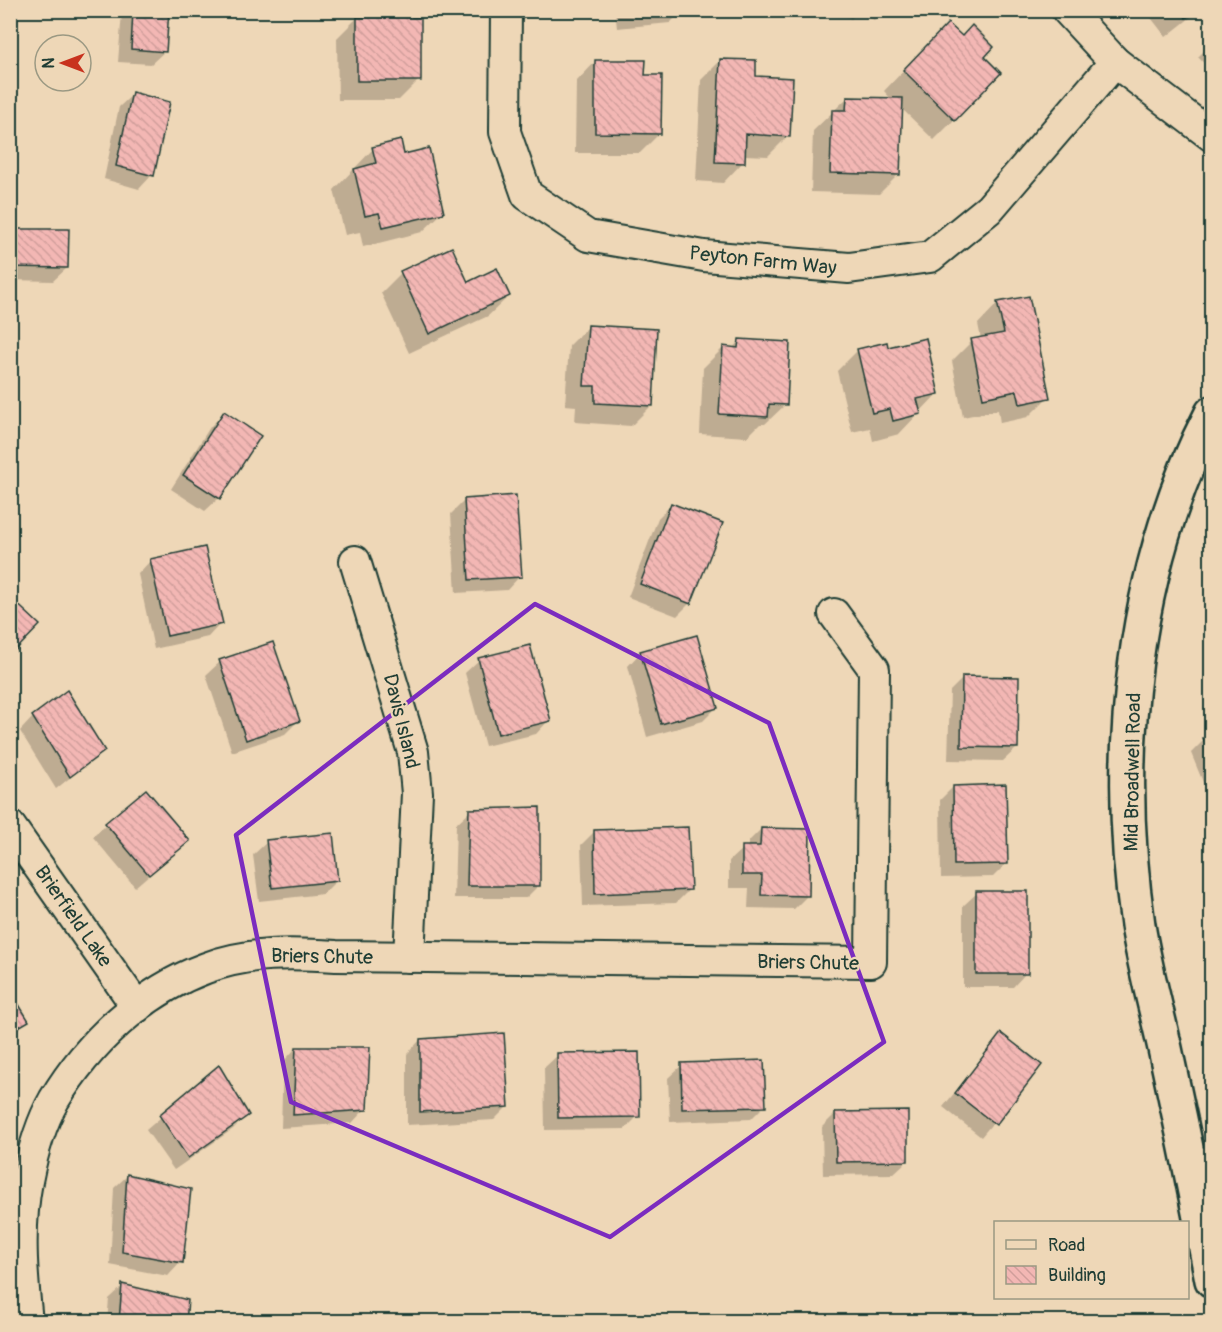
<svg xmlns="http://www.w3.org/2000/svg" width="1222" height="1332" font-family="Pangolin,sans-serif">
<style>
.shadow{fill:#0003}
.building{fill:url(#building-back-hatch);stroke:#1f3d34;stroke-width:1.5}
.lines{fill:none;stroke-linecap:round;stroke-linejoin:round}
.street-casing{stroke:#1f3d34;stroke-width:34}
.secondary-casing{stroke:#1f3d34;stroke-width:38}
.street{stroke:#eed7b7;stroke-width:30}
.secondary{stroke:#eed7b7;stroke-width:33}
.marked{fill:none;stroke:#7b2cbf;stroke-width:4.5;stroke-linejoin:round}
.labels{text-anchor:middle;stroke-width:4.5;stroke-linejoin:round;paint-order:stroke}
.street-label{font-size:20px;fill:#1f3d34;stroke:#eed7b7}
</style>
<defs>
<pattern id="building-back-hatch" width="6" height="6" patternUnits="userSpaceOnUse" patternTransform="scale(1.5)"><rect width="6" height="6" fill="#f3b7b4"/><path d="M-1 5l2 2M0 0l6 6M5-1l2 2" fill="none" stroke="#d09e9b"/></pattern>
</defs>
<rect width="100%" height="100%" fill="#eed7b7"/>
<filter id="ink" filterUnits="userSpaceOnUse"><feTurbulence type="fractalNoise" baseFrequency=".0167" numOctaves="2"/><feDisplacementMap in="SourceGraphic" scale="12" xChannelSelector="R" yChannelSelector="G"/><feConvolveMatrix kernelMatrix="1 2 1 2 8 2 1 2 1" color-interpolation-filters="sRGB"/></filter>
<g filter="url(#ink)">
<g class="shadow">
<path d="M116 10H167L165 51 151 64 118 62 122 12Z"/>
<path d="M615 10H683L670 23 617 28Z"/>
<path d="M837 10H883L874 20 859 11 851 19Z"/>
<path d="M1145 10H1200L1166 37Z"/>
<path d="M357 18 419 80 399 100H338L337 38Z"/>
<path d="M1212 43V72L1198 57Z"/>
<path d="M928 45 982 57 954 120 934 140 901 108 899 174 879 194 811 192 813 131 847 98 892 100 884 91Z"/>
<path d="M721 60 754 78 788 136 768 156 744 155 743 162 723 183 696 181 701 80Z"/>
<path d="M596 61 644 76 660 133 640 153H575L576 82Z"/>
<path d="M133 94 152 175 139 189 104 179 119 107Z"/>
<path d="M373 149 403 156 443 212 422 232 363 247 360 232 345 235 334 190Z"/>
<path d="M10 230 67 268 53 281 10 280Z"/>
<path d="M401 273 467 284 509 296 488 316 409 353 381 293Z"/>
<path d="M998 303 1048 397 1028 417 1000 423 998 410 963 417 952 361 972 341 981 339 978 324Z"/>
<path d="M589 326 651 406 631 426 575 422 576 406 565 405 569 346Z"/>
<path d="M739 341 786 404 765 424H760L747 437 700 434 703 368 723 348 732 349Z"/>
<path d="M887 349 938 393 899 434 873 441 870 428 852 432 837 371 858 350Z"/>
<path d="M224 413 219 498 205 511 171 489 210 427Z"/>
<path d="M464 501 520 576 507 590 456 593 451 514Z"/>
<path d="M671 505 690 603 677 616 628 597 658 518Z"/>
<path d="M151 560 221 623 208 637 154 649 138 574Z"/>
<path d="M641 652 716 708 703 721 647 737 628 666Z"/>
<path d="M479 660 549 720 536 734 485 746 465 673Z"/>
<path d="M220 662 298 721 285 734 232 752 206 675Z"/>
<path d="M963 678 1017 748 1003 761 948 760 950 691Z"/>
<path d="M33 717 103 751 56 789 20 731Z"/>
<path d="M1212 737V785L1205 787 1191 753 1204 740Z"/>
<path d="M953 787 1007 863 993 877 941 878 940 800Z"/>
<path d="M470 811 539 885 526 898H454L456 824Z"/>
<path d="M106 824 188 841 135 887 93 837Z"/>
<path d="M761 829 808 895 794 909 748 908 749 888H729V861L743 848H748V842Z"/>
<path d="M594 832 689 890 676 903 583 906 581 845Z"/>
<path d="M267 842 337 880 323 894 259 901 253 855Z"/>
<path d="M977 893 1026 973 1013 987H963V906Z"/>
<path d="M10 993 27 1021 10 1036Z"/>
<path d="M1001 1035 1040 1066 981 1137 943 1107Z"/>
<path d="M420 1040 508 1106 494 1120 407 1125V1054Z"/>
<path d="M296 1048 365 1109 352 1123 281 1128 283 1062Z"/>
<path d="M558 1055 638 1116 625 1129 545 1130 544 1068Z"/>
<path d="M682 1065 764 1106 751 1119 670 1122 668 1078Z"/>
<path d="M219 1068 247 1115 233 1129 174 1170 146 1130Z"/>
<path d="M836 1113 907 1161 893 1174 823 1175 822 1127Z"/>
<path d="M128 1175 181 1262 168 1276 110 1265 114 1188Z"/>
<path d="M123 1286 184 1322H107L109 1299Z"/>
</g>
<g class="building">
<path d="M133 10H169L166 52 131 49Z"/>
<path d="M1181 10H1196L1186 18Z"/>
<rect x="357" y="17" width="64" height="64"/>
<path d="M948 23 962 36 972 25 994 47 985 57 1001 73 955 121 903 70Z"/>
<path d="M720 59 756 60V76L793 78 790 137 746 134 745 163 715 162Z"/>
<path d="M595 60H646L645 75H662L661 134 595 133Z"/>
<path d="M132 92 170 102 154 176 116 166Z"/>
<path d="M847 97 903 98 900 175 830 173 832 110H846Z"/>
<path d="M401 140 404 154 429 148 444 213 383 227 379 213 365 216 354 169 376 163 372 147Z"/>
<path d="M10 229H69L68 268 10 267Z"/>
<path d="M452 247 468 282 497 268 510 296 429 334 400 271Z"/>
<path d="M1029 296 1050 398 1020 404 1017 391 983 398 971 339 1004 333 997 302Z"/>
<path d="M588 325 657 329 653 406 595 403V386H584Z"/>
<path d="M926 338 939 394 917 399 921 414 893 421 890 409 872 413 857 349 887 342 888 347Z"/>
<path d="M739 339 790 342 787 405 769 404 768 417 719 414 723 346 738 348Z"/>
<path d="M224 411 261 436 220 499 183 475Z"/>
<path d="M516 495 522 577 469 580 464 499Z"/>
<path d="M671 503 723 523 691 604 640 584Z"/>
<path d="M205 547 223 624 167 636 150 559Z"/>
<path d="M10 597 40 625 10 656Z"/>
<path d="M697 635 718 708 661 724 640 651Z"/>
<path d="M273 642 300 721 246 740 219 660Z"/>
<path d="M530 645 551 721 498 734 478 658Z"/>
<path d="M962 676 1019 677 1018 748 961 747Z"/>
<path d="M67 690 105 751 70 777 32 716Z"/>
<path d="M1212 736V758L1203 738Z"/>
<path d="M1006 784 1008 864 954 865 953 786Z"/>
<path d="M146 789 190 841 149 875 105 823Z"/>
<path d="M540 807V886H467L469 809Z"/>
<path d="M688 827 691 890 595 894 594 830Z"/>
<path d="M761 828 810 829 809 896 761 895 762 875H742V846H760Z"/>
<path d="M333 833 338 881 272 888 266 840Z"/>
<rect x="976" y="891" width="52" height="83"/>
<path d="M10 990 29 1021 10 1032Z"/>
<path d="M504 1033 509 1107 420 1112V1039Z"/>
<path d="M1001 1033 1042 1065 996 1125 955 1093Z"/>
<path d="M296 1047H370L367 1110 293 1115Z"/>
<path d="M639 1052 640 1117 558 1118 557 1053Z"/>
<path d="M764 1060 766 1107 682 1109 681 1063Z"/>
<path d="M219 1065 249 1115 188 1158 159 1115Z"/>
<path d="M908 1111V1161L836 1162 835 1112Z"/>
<path d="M127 1174 191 1189 183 1263 122 1252Z"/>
<path d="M122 1284 188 1300 186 1322H119Z"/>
</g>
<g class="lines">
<g class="street-casing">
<g id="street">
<path d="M506 10 505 132 527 195 588 236 704 256 849 268 930 257 989 209 1115 62"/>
<path d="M1067 10 1115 62 1212 136"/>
<path d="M355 561 413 752 417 793 409 957"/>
<path d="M10 826 137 1007"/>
<path d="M1190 1164 1212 1162"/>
<path d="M27 1322C22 1274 18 1228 27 1181 32 1155 41 1123 54 1100 88 1043 143 991 206 968 248 952 292 953 336 956L871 962 874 669 834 614"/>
</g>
</g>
<g class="secondary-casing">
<path id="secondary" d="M1212 413C1132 567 1113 755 1138 925 1145 970 1158 1014 1167 1058 1183 1132 1198 1205 1212 1280"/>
</g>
<use href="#street" class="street"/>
<use href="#secondary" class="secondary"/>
</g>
</g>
<path class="marked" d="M535 604 769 723 884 1042 610 1237 291 1102 236 835Z"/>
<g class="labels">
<g class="street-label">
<text transform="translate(763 260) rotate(6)" y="7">Peyton Farm Way</text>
<text transform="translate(402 721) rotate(76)" y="7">Davis Island</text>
<text transform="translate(1132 772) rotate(-89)" y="7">Mid Broadwell Road</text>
<text transform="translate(74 916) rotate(55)" y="7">Brierfield Lake</text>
<text transform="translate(322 956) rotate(1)" y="7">Briers Chute</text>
<text transform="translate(808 962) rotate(1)" y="7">Briers Chute</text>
</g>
</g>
<rect width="1222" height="1332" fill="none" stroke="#eed7b7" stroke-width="36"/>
<rect x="18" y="18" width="1186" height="1296" fill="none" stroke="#1f3d34" stroke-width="2" filter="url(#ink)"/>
<rect x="994" y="1221" width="195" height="78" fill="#eed7b7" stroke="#9b9983" stroke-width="1.5"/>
<rect x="1006" y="1240" width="30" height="9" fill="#eed7b7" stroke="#9b9983" stroke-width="1.5"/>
<text x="1048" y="1251" font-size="18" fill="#1f3d34">Road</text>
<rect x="1006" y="1266" width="30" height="18" fill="url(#building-back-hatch)" stroke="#9b9983" stroke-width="1.5"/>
<text x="1048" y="1281" font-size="18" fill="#1f3d34">Building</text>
<g transform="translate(63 63) rotate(270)"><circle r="28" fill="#eed7b7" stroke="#9b9983" stroke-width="1.5"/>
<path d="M0-4.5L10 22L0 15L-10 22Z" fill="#c8321e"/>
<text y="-9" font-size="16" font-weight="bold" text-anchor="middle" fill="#1f3d34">N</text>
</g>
</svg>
